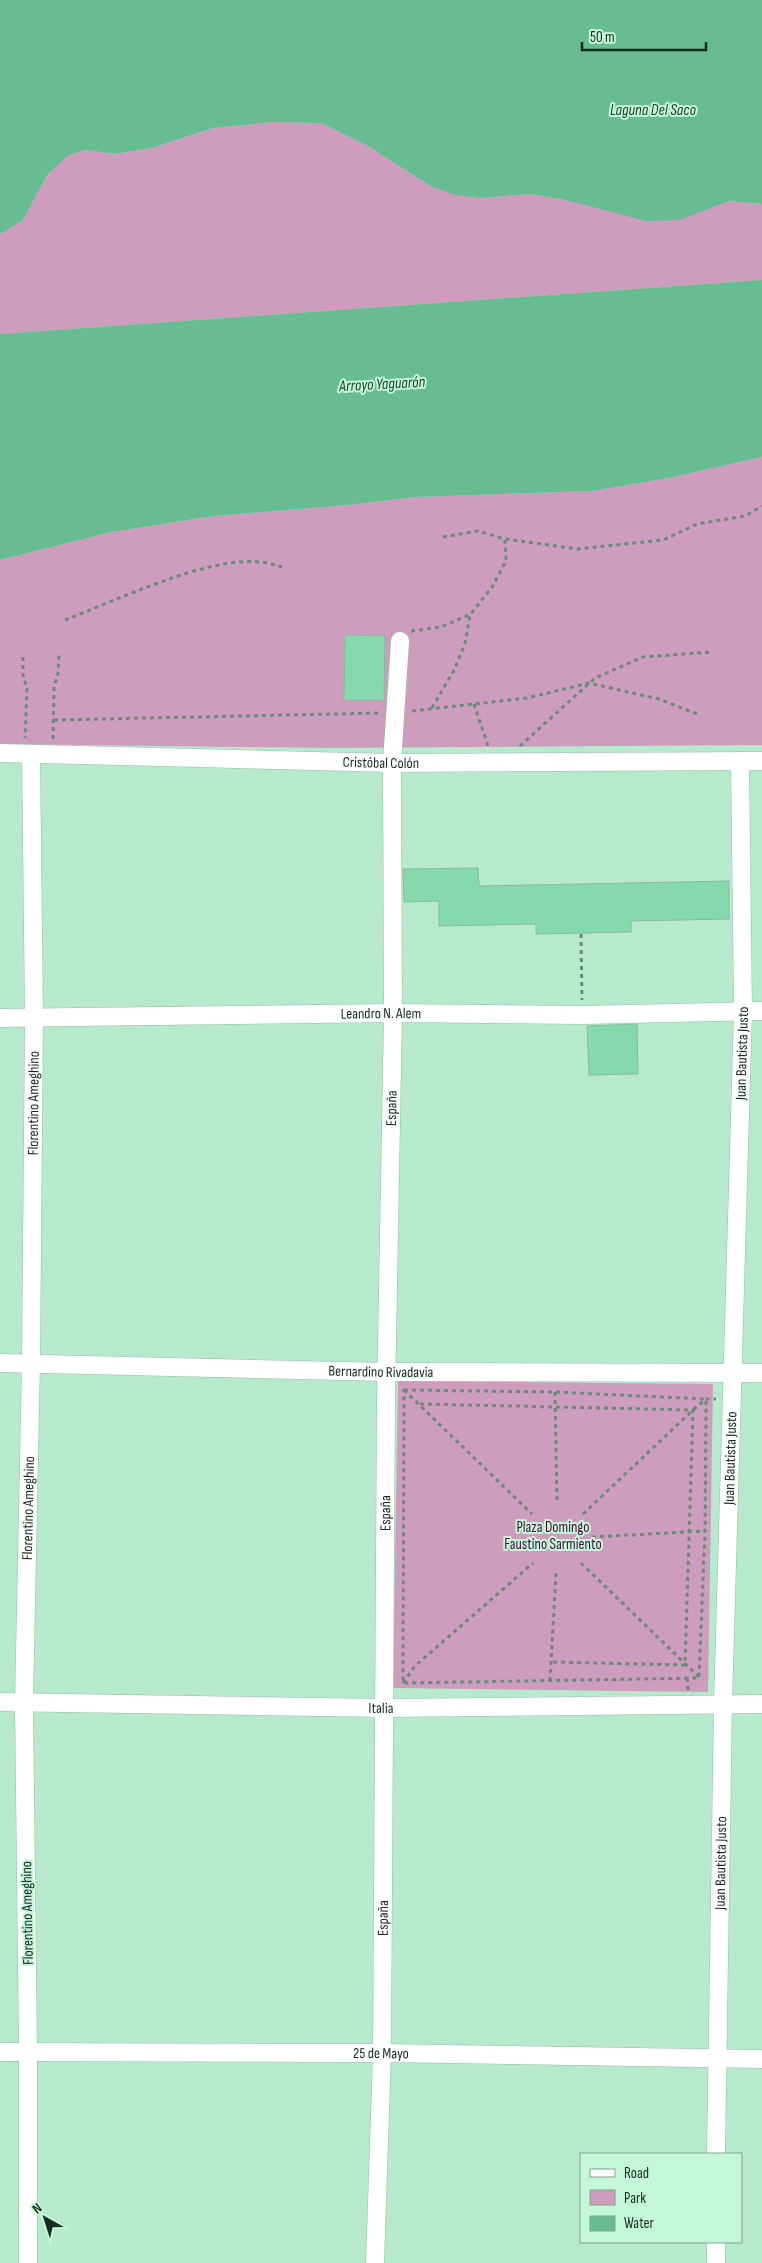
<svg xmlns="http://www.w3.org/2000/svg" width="762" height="2263" font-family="'Sofia Sans Condensed',sans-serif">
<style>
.green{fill:#ce9dbd}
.water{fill:#67bc91}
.building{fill:#84daad;stroke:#89ba9f}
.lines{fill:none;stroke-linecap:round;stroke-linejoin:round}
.minor-casing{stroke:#8ebfa4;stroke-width:19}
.path{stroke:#688c79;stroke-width:3;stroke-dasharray:4 4;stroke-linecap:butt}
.minor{stroke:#fff;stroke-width:18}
.labels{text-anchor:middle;stroke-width:4;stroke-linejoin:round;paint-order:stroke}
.street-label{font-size:15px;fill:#172b21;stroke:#c4f7da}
.park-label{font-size:15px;fill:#4a0b3b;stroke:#c4f7da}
.water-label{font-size:16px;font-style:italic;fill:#1e4330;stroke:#c4f7da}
</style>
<rect width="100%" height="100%" fill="#b7e9cd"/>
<g class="green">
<path d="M273 122 321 123 366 145 432 187 481 198 531 194 570 201 706 209 729 201 762 204V280L0 334V234L22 221 48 174 69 155 84 150 115 154 152 148 213 128Z"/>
<path d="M762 457V745L327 748 0 744V560L112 532 213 516 348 505 416 497 592 491 669 478Z"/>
<path d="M398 1381 713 1384 708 1692 393 1688Z"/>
</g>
<g class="water">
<path d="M0 0H762V204L729 201 679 220 646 221 570 201 531 194 481 198 456 195 432 187 366 145 321 123 273 122 213 128 152 148 115 154 85 150 69 155 48 174 22 221 0 234Z"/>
<path d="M762 280V457L669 478 592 491 416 497 348 505 213 516 112 532 0 560V334Z"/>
</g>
<g class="building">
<path d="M345 635 385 636 384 700H344Z"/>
<path d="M478 868 479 886 729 881V919L631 921V932L536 934V924L439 926V901L404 902 403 869Z"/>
<path d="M637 1024 638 1074 589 1075 587 1026Z"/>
</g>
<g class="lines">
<g class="minor-casing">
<g id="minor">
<path id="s1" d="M0 753 392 763 762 761"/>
<path id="s2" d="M0 1018 393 1013 582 1015 762 1011"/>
<path id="s3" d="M0 1363 387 1372 762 1373"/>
<path id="s4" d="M0 1702 385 1708 762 1704"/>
<path id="s5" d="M0 2052 382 2053 762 2059"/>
<path id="s6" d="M716 2154 723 1703 743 1011 740 761"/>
<path id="s7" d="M28 2263V2052L24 1702 31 1363 34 1018 31 754"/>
<path id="s8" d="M375 2263 382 2053 386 1398 393 1013 392 763 400 641"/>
<path d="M716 2263V2242"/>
</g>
</g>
<g class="path">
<path d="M443 537 478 531 505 539 578 549 663 540 697 524 745 516 762 506"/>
<path d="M65 620C115 601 208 556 260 562 267 562 275 565 282 567"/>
<path d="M411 631 441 627 469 615"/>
<path d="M23 657V675L27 689 25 738"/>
<path d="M474 704 488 746"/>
<path d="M432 708 454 670 465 644 470 615 492 587 506 561 505 540"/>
<path d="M412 711 527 698 589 683 659 699 697 714"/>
<path d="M54 720 381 713"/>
<path d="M53 739 54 687 58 673 59 655"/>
<path d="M520 746 595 678 643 657 712 652"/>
<path d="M581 934 582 1000"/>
<path d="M404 1390 555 1392 706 1399 705 1531 699 1678 403 1683Z"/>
<path d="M404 1390 532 1514"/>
<path d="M555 1392 557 1503"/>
<path d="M420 1404 693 1410 685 1665 551 1662"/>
<path d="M583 1514 693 1410 706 1399H716"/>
<path d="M592 1537 705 1531"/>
<path d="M581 1563 699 1677"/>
<path d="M687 1678 688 1690"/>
<path d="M550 1681 556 1573"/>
<path d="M403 1683 415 1666 533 1563"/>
</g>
<use href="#minor" class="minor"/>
</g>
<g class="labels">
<g class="street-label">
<text dy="5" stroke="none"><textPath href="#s1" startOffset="381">Cristóbal Colón</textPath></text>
<text dy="5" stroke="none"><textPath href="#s2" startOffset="381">Leandro N. Alem</textPath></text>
<text dy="5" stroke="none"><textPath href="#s6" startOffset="1101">Juan Bautista Justo</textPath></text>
<text dy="5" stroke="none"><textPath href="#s7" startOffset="1160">Florentino Ameghino</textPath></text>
<text dy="5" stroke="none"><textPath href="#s8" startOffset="1155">España</textPath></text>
<text dy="5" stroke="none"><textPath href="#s3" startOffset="381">Bernardino Rivadavia</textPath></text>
<text dy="5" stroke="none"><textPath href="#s6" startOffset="696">Juan Bautista Justo</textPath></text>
<text dy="5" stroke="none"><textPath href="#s7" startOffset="755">Florentino Ameghino</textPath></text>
<text dy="5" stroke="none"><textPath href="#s8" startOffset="750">España</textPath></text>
<text dy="5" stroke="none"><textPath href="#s4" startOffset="381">Italia</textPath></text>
<text dy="5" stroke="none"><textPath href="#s6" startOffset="291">Juan Bautista Justo</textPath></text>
<text transform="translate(27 1913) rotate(-91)" y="5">Florentino Ameghino</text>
<text dy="5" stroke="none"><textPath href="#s8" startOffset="345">España</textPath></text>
<text dy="5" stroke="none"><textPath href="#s5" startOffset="381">25 de Mayo</textPath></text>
</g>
<g class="park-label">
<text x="553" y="1532">Plaza Domingo<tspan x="553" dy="17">Faustino Sarmiento</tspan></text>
</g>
<g class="water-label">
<text x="653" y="115">Laguna Del Saco</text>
<text transform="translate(382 383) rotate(-3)" y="6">Arroyo Yaguarón</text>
</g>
</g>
<rect x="580" y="2153" width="162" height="90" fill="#c4f7da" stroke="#7fa590"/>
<rect x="590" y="2169" width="25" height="8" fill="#ffffff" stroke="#7fa590"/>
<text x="624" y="2178" font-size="15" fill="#172b21">Road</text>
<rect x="590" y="2190" width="25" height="15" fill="#ce9dbd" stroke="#7fa590"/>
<text x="624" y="2203" font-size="15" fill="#172b21">Park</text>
<rect x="590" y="2216" width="25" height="15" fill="#67bc91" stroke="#7fa590"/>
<text x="624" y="2228" font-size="15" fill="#172b21">Water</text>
<g transform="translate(45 2218) rotate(321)" stroke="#c4f7da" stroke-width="4" paint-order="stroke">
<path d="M0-4L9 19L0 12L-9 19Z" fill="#172b21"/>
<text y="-8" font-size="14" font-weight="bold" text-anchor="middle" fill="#172b21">N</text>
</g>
<path d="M582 42v8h124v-8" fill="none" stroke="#172b21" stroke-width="2.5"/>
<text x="590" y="42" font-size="15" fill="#172b21" stroke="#c4f7da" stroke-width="4" paint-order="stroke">50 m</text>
</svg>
